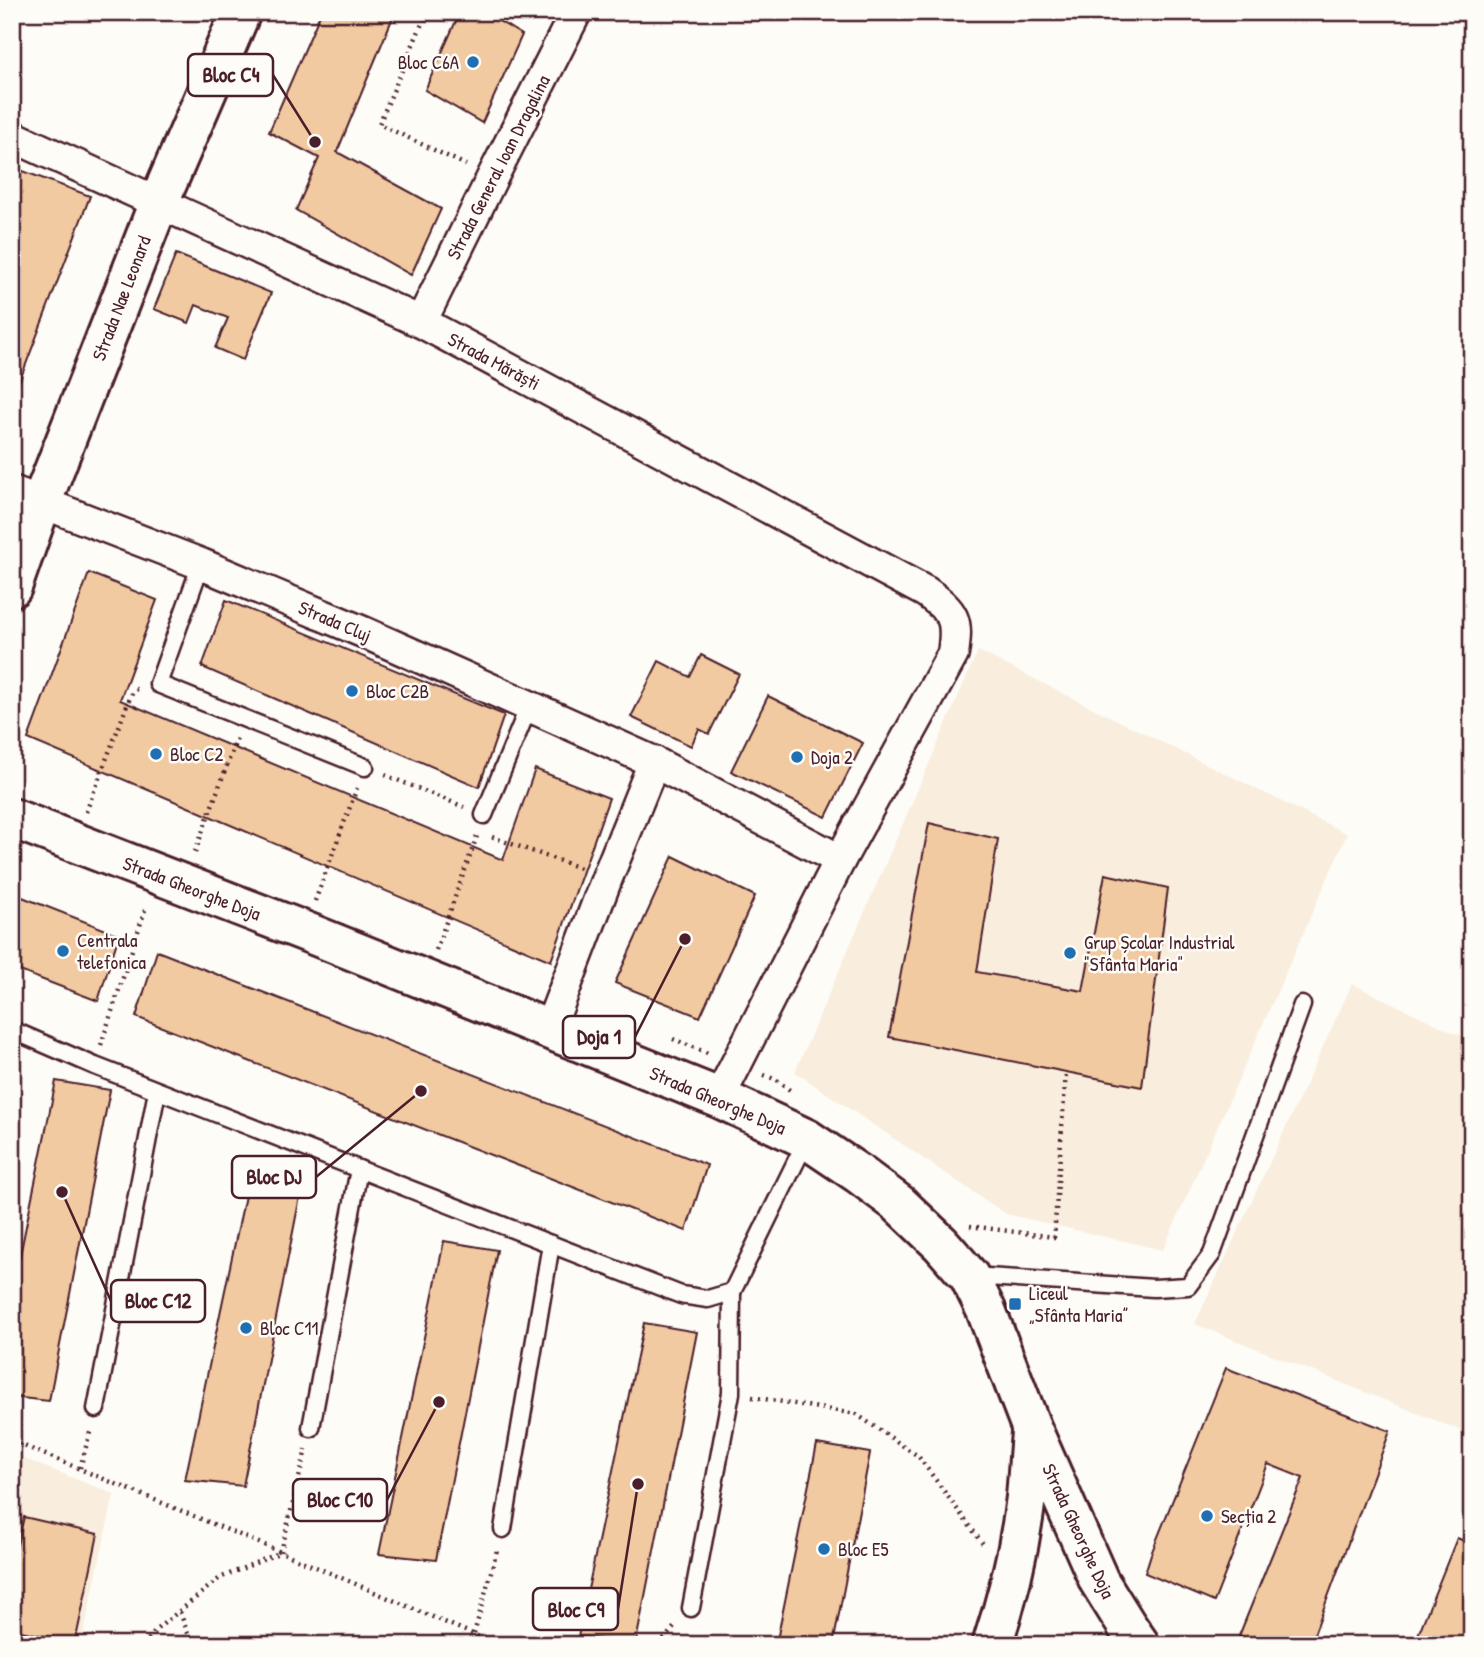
<svg xmlns="http://www.w3.org/2000/svg" width="1484" height="1657" font-family="'Patrick Hand',sans-serif">
<style>
.built{fill:#f9eddd}
.building{fill:#f1caa1;stroke:#4a1f2b;stroke-width:2}
.lines{fill:none;stroke-linecap:round;stroke-linejoin:round}
.lane-casing{stroke:#4a1f2b;stroke-width:21}
.street-casing{stroke:#4a1f2b;stroke-width:35}
.secondary-casing{stroke:#4a1f2b;stroke-width:44}
.path{stroke:#4a1f2b;stroke-width:4.5;stroke-dasharray:2 5;stroke-linecap:butt}
.lane{stroke:#fdfcf7;stroke-width:16}
.street{stroke:#fdfcf7;stroke-width:30}
.secondary{stroke:#fdfcf7;stroke-width:38}
.poi-dot{fill:#1f6fb2;stroke:#fdfcf7;stroke-width:2.5}
.labels{text-anchor:middle;stroke-width:5;stroke-linejoin:round;paint-order:stroke}
.poi-label{font-size:19px;fill:#4a1f2b;stroke:#fdfcf7;text-anchor:start}
.street-label{font-size:19px;fill:#4a1f2b;stroke:#fdfcf7}
.leader{fill:none;stroke:#4a1f2b;stroke-width:2.5}
.callout-dot{fill:#4a1f2b;stroke:#fdfcf7;stroke-width:2.5}
.callout{fill:#fdfcf7;stroke:#4a1f2b;stroke-width:2.5}
.callout-label{font-size:21px;text-anchor:middle;font-weight:bold;fill:#4a1f2b}
</style>
<rect width="100%" height="100%" fill="#fdfcf7"/>
<filter id="ink" filterUnits="userSpaceOnUse"><feTurbulence type="fractalNoise" baseFrequency=".0143" numOctaves="2"/><feDisplacementMap in="SourceGraphic" scale="14" xChannelSelector="R" yChannelSelector="G"/><feConvolveMatrix kernelMatrix="1 2 1 2 8 2 1 2 1" color-interpolation-filters="sRGB"/></filter>
<g filter="url(#ink)">
<g class="built">
<path d="M978 651 1347 834 1163 1250 1006 1214 795 1072Z"/>
<path d="M1352 984 1472 1041V1435L1195 1324Z"/>
<path d="M12 1454 114 1494 81 1645H12Z"/>
</g>
<g class="building">
<path d="M321 12H395L337 152 441 209 411 275 296 210 319 158 269 132Z"/>
<path d="M460 12H484L522 35 482 123 425 90Z"/>
<path d="M12 167 90 196 12 401Z"/>
<path d="M176 254 271 293 243 360 215 348 228 318 196 305 189 323 154 309Z"/>
<path d="M89 573 157 600 120 700 503 860 535 769 609 798 551 961 28 739Z"/>
<path d="M226 600 504 715 479 787 202 667Z"/>
<path d="M701 655 739 674 709 734 699 729 691 746 631 717 659 661 690 677Z"/>
<path d="M768 696 863 743 826 817 731 771Z"/>
<path d="M929 823 998 839 977 972 1083 991 1105 874 1168 888 1142 1087 889 1037Z"/>
<path d="M673 856 755 896 700 1017 615 983Z"/>
<path d="M12 893 119 935 98 1001 12 968Z"/>
<path d="M157 951 707 1165 686 1231 136 1017Z"/>
<path d="M56 1081 110 1090 49 1401 12 1397V1294Z"/>
<path d="M251 1167 304 1176 243 1486 185 1480Z"/>
<path d="M444 1241 497 1250 436 1560 379 1554Z"/>
<path d="M644 1323 697 1332 636 1642 578 1637Z"/>
<path d="M1226 1368 1390 1431 1310 1645H1256L1239 1636 1303 1478 1268 1464 1214 1602 1145 1573 1151 1554Z"/>
<path d="M817 1444 870 1453 833 1645H776Z"/>
<path d="M24 1517 98 1534 75 1643 12 1629V1565Z"/>
<path d="M1457 1538 1472 1544V1645H1414Z"/>
</g>
<g class="lines">
<g class="lane-casing">
<g id="lane">
<path d="M201 564 158 684 365 767"/>
<path d="M484 815 529 706"/>
<path d="M12 1030 95 1066 681 1295 708 1299 732 1292 807 1139"/>
<path d="M972 1276 1154 1288 1188 1286 1212 1254 1302 1005"/>
<path d="M96 1409 157 1091"/>
<path d="M311 1428 359 1169"/>
<path d="M503 1529 551 1244"/>
<path d="M691 1608 731 1393 732 1292"/>
</g>
</g>
<g class="street-casing">
<g id="street">
<path d="M12 136 421 322 926 592C955 613 958 619 953 654L840 860 719 1098"/>
<path d="M421 322 492 178 576 12"/>
<path d="M12 491 201 564 363 632 529 706 654 762 840 860"/>
<path d="M549 1030 607 878 654 762"/>
</g>
</g>
<g class="secondary-casing">
<g id="secondary">
<path d="M12 587 42 501 159 202 241 12"/>
<path d="M12 818 304 931 719 1098 807 1139 859 1174 899 1204 941 1244 969 1276 986 1310 1031 1427 1099 1581 1127 1626 1140 1645"/>
<path d="M992 1645C1008 1597 1020 1547 1026 1497 1028 1476 1029 1454 1031 1433"/>
</g>
</g>
<g class="path">
<path d="M427 12 379 124 466 165"/>
<path d="M385 775 464 807"/>
<path d="M86 812 133 690 137 689"/>
<path d="M492 837 580 868"/>
<path d="M195 852 237 738"/>
<path d="M315 901 357 788"/>
<path d="M436 950 477 836"/>
<path d="M673 1039 710 1054"/>
<path d="M101 1045 146 907"/>
<path d="M764 1075 777 1080 792 1092"/>
<path d="M970 1226 1054 1237 1066 1072"/>
<path d="M752 1397 856 1414 918 1456 983 1544"/>
<path d="M12 1441 281 1552 498 1645"/>
<path d="M80 1468 91 1429"/>
<path d="M180 1612 192 1645"/>
<path d="M474 1634 497 1550"/>
<path d="M144 1645 157 1629 220 1578 281 1552 306 1449"/>
<path d="M659 1645 677 1624"/>
</g>
<use href="#lane" class="lane"/>
<use href="#street" class="street"/>
<use href="#secondary" class="secondary"/>
</g>
</g>
<g class="poi-dot">
<circle cx="473" cy="62" r="7"/>
<circle cx="352" cy="691" r="7"/>
<circle cx="156" cy="754" r="7"/>
<circle cx="797" cy="757" r="7"/>
<circle cx="63" cy="951" r="7"/>
<circle cx="1070" cy="953" r="7"/>
<rect x="1008" y="1297" width="14" height="14" rx="3.5"/>
<circle cx="246" cy="1328" r="7"/>
<circle cx="1207" cy="1516" r="7"/>
<circle cx="824" cy="1549" r="7"/>
</g>
<g class="labels">
<g class="poi-label">
<text x="459" y="69" text-anchor="end">Bloc C6A</text>
<text x="366" y="698">Bloc C2B</text>
<text x="170" y="761">Bloc C2</text>
<text x="811" y="764">Doja 2</text>
<text x="77" y="947">Centrala<tspan x="77" dy="22">telefonica</tspan></text>
<text x="1084" y="949">Grup Școlar Industrial<tspan x="1084" dy="22">"Sfânta Maria"</tspan></text>
<text x="1029" y="1300">Liceul<tspan x="1029" dy="22">„Sfânta Maria”</tspan></text>
<text x="260" y="1335">Bloc C11</text>
<text x="1221" y="1523">Secția 2</text>
<text x="838" y="1556">Bloc E5</text>
</g>
<g class="street-label">
<text transform="translate(498 167) rotate(-63)" y="7">Strada General Ioan Dragalina</text>
<text transform="translate(121 298) rotate(-69)" y="7">Strada Nae Leonard</text>
<text transform="translate(494 361) rotate(28)" y="7">Strada Mărăști</text>
<text transform="translate(335 621) rotate(23)" y="7">Strada Cluj</text>
<text transform="translate(192 888) rotate(21)" y="7">Strada Gheorghe Doja</text>
<text transform="translate(718 1100) rotate(23)" y="7">Strada Gheorghe Doja</text>
<text transform="translate(1079 1531) rotate(65)" y="7">Strada Gheorghe Doja</text>
</g>
</g>
<path class="leader" d="M315 142L273 75M685 939L635 1037M421 1091L316 1177M62 1192L111 1301M439 1402L387 1500M638 1484L618 1609"/>
<g class="callout-dot">
<circle cx="315" cy="142" r="7"/>
<circle cx="685" cy="939" r="7"/>
<circle cx="421" cy="1091" r="7"/>
<circle cx="62" cy="1192" r="7"/>
<circle cx="439" cy="1402" r="7"/>
<circle cx="638" cy="1484" r="7"/>
</g>
<g class="callout">
<rect x="188" y="54" width="85" height="42" rx="7"/>
<rect x="563" y="1016" width="72" height="42" rx="7"/>
<rect x="232" y="1156" width="84" height="42" rx="7"/>
<rect x="111" y="1280" width="94" height="42" rx="7"/>
<rect x="293" y="1479" width="94" height="42" rx="7"/>
<rect x="533" y="1588" width="85" height="42" rx="7"/>
</g>
<g class="callout-label">
<text x="231" y="82">Bloc C4</text>
<text x="599" y="1044">Doja 1</text>
<text x="274" y="1184">Bloc DJ</text>
<text x="158" y="1308">Bloc C12</text>
<text x="340" y="1507">Bloc C10</text>
<text x="576" y="1617">Bloc C9</text>
</g>
<rect width="1484" height="1657" fill="none" stroke="#fdfcf7" stroke-width="42"/>
<rect x="21" y="21" width="1442" height="1615" fill="none" stroke="#4a1f2b" stroke-width="2.5" filter="url(#ink)"/>
</svg>
